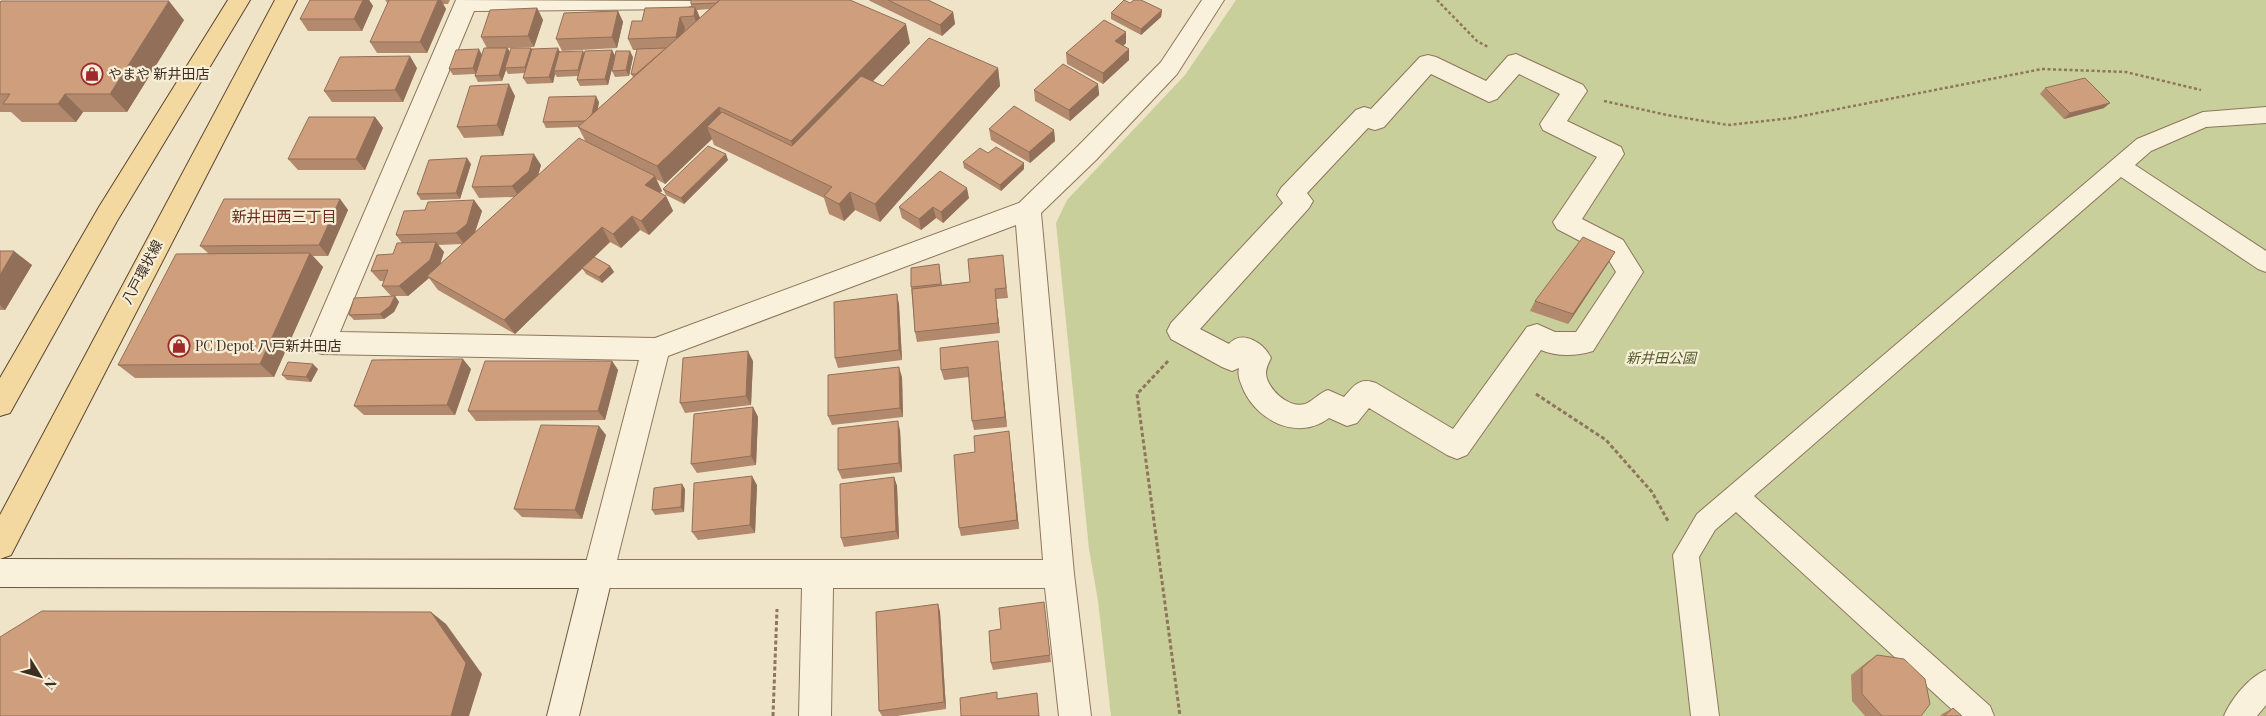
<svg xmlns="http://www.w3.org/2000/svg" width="2266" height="716" font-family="'Playfair Display','Noto Sans JP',serif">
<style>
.green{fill:#c9cf9b}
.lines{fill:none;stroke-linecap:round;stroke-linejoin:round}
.lane-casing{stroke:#8d765c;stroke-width:2}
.street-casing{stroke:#8d765c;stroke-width:2}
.secondary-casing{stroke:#6f573f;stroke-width:2}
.primary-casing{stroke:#5b4430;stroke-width:2}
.path-far1{stroke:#8d765c;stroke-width:2.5;stroke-dasharray:3 2.5;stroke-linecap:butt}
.path{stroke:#8d765c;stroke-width:3;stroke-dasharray:4 2.5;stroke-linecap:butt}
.lane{fill:#faf1dc;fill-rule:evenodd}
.street{fill:#faf1dc;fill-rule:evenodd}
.secondary{fill:#faf1dc;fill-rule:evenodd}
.primary{fill:#f3d9a0;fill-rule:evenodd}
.wall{fill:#b2896c;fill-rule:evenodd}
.shaded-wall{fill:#916f58}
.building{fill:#cf9f7d;stroke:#916f58}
.labels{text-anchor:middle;stroke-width:4.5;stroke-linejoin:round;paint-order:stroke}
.poi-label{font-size:14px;fill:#3d2e20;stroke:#f7eed8;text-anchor:start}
.street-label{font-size:14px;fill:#3d2e20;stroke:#f7eed8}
.park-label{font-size:14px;font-style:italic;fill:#4d5a26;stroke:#f7eed8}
.neighbourhood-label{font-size:15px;fill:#6b2e1e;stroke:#f7eed8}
</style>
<rect width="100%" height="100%" fill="#f0e4c8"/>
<path class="green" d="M1236 0H2266V716H1111L1098 601 1089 549 1056 223 1067 200 1185 75Z"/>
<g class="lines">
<g class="lane-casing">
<g id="lane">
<path d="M2266 107V123L2206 127 2151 151 2135 165 2266 251V272L2258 269 2121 177 1754 496 1990 706 1994 716H1959L1736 512 1715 530 1699 557 1719 716H1691L1673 555 1697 514 2137 139 2203 112Z"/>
<path d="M2266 670V705L2257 716H2224C2231 699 2249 677 2266 670Z"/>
</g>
</g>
<g class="street-casing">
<g id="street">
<path d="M456 0 694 1 691 6 683 9 474 11 340 332 655 338 1019 203 1078 146 1161 62 1202 0H1224L1177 74 1096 160 1041 213 1074 574 1091 716H1059L1045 588H833L831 716H799L802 588H598L587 584 583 574 639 360 322 354 312 351 308 343ZM1016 225 1043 560H617L668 356Z"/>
<path d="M1516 54 1583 85 1587 91 1567 121 1621 147 1624 154 1582 219 1623 240 1643 272 1593 351C1577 356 1557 357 1541 350L1467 455 1457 459 1447 455 1369 408 1357 423 1347 426 1329 418C1299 441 1259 422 1244 391 1241 383 1237 376 1239 368L1232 371 1222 367 1171 339 1167 331 1171 323 1283 203 1277 195 1281 188 1356 110 1364 107 1371 109 1420 57 1428 55 1436 57 1486 81 1508 56ZM1431 74 1489 102 1497 99 1519 74 1560 94 1540 124 1543 130 1597 157 1553 222 1557 229 1605 254 1616 272 1576 332H1555L1537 324 1527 327 1453 429 1376 383C1360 377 1354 385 1344 397L1328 390C1319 393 1313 401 1305 404 1289 409 1266 388 1266 373 1266 368 1269 362 1271 358 1264 343 1242 329 1229 344L1200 329 1309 208 1313 201 1307 193 1368 128 1375 130 1384 127Z"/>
</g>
</g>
<g class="secondary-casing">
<path id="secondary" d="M0 559 598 560 609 564 613 574 579 716H547L579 588 0 587Z"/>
</g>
<g class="primary-casing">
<g id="primary">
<path d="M228 0H250L117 221 10 413 0 416V378L99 207Z"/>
<path d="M275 0H297L11 555 0 559V515Z"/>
</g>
</g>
<g class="path-far1">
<path d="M1437 0 1477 41 1488 47"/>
<path d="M1604 101 1667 115 1728 125 1792 118 2042 69 2126 72 2201 90"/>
</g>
<g class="path">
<path d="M1168 361 1137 394 1180 716"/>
<path d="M1536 394 1606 440 1652 492 1668 521"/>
<path d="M773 716 777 609"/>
</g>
<use href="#lane" class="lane"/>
<use href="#street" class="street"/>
<use href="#secondary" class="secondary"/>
<use href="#primary" class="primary"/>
</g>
<g class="wall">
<path d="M310 0H369L373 6 362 31H308L300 19Z"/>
<path d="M385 0H450L448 4H443L446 9 427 53H377L370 42 388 4Z"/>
<path d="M691 0H850L910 43 873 81 883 86 998 68 1000 86 880 222 855 210 844 221 829 214 824 198 714 145 712 139 665 184 656 179 662 191 660 193 666 196 673 211 649 235 640 230 621 248 610 242 594 257 610 266 614 272 602 283 586 274 582 268 515 334 438 290 429 278 408 296H391L382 286 384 281H380L371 271 393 254 402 243 396 235 425 210 474 200 482 211 475 232 514 197 479 198 472 187 541 165 538 176 586 142 578 127 546 128 543 122 599 102 598 109 633 77 631 74 637 50H633L628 39 642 21 692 7 691 4ZM709 9 700 18 697 10ZM462 244 440 264 444 252 438 245Z"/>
<path d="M869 0H928L953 12 955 24 942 36 870 1Z"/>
<path d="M0 2 184 20 127 112H83L76 122H22L11 112H0Z"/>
<path d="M537 8 543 20 534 47 508 48 510 52 531 48 532 50 585 53 612 50 615 56 608 85 580 86 577 80 578 76 557 77 555 74 553 83 527 84 523 78 525 73 508 74 506 70 502 81 478 82 475 76V74L453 75 449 69 482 54 487 48 481 37Z"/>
<path d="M1162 10 1161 17 1141 35 1111 19V13Z"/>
<path d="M618 11 623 22 617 48 562 51 556 39Z"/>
<path d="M1126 43 1123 46 1129 60 1103 84 1067 64 1066 53Z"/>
<path d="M633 57 629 76 615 77 612 71Z"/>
<path d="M417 68 403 102H332L324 91Z"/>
<path d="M1098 84 1099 95 1070 121 1035 101 1034 90Z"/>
<path d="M2045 88 2104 108 2064 119 2040 94Z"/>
<path d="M515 96 503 136 464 138 457 127Z"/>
<path d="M375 117 383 128 365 170H298L288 159Z"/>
<path d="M989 129 1054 130 1055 141 1030 163 991 140Z"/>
<path d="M988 153 1024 169 1001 191 964 168 963 162Z"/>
<path d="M728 160 684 204 666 195 663 189Z"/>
<path d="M471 164 460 199 421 200 417 194Z"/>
<path d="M969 198 943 223 936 218 921 230 902 218 899 207Z"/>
<path d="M340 199 348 210 328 256H313L323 267 274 377 135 378 118 365 208 253 200 246Z"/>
<path d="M0 251 32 265 5 310H0Z"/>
<path d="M1615 252 1609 262 1568 324 1530 311 1535 301Z"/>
<path d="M939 264 942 285 970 282 1004 266 1008 298 996 299 1000 333 917 342 915 332 911 287Z"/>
<path d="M897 294 899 305 902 360 838 368 835 358Z"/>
<path d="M395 296 399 302 394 312 384 319 354 320 349 315Z"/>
<path d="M999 351 1007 427 974 430 972 421 969 377 944 380 941 370Z"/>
<path d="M612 361 618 370 605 420 476 421 468 411Z"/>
<path d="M753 361 751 405 685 413 680 403Z"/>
<path d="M318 369 311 382 287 380 282 375Z"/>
<path d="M471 369 455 415H364L354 406Z"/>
<path d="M902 377 903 417 832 425 828 416Z"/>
<path d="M753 407 758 417 756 465 697 473 691 464Z"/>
<path d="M900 430 902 472 842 479 838 470Z"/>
<path d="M606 435 582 519 522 517 514 509Z"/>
<path d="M1010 441 1019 529 961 536 959 528 975 452Z"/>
<path d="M894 477 897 486 899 539 844 547 841 538Z"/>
<path d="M757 485 755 533 698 540 692 532Z"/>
<path d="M685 489 684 512 655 515 652 510Z"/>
<path d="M1044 602 1051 662 993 670 991 663Z"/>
<path d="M938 604 940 612 946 709 897 716H882L879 711Z"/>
<path d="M1877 655 1921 716H1865L1852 701 1851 675 1867 662Z"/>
<path d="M1953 708 1962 716H1940L1942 714Z"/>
</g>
<g class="shaded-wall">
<path d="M363 0H369L373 6 362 31 354 19Z"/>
<path d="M438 0H441L446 9 427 53 420 42Z"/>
<path d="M169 1 184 20 127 112 110 94Z"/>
<path d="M695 7 700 18 698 28 694 16Z"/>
<path d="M537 8 543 20 534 47 528 36Z"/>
<path d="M1162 10 1161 17 1141 35V29Z"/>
<path d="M618 11 623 22 617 48 612 37Z"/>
<path d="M953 12 955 24 942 36 940 25Z"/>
<path d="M680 17 685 28 680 49 676 37Z"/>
<path d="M906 24 910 43 797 159 791 141Z"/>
<path d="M1126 32V43L1116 53 1115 41Z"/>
<path d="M507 48 511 54 505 68 506 70 502 81 499 75Z"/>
<path d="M531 48 534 54 528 73 525 67Z"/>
<path d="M558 48 561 54 554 71 555 74 553 83 549 77Z"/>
<path d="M479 49 482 55 476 74 473 68Z"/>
<path d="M1129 49V60L1103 84V73Z"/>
<path d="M612 50 615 56 608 85 605 79Z"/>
<path d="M583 51 586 57 581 76 578 70Z"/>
<path d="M630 51 633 57 629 76 626 70Z"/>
<path d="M410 56 417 68 403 102 395 90Z"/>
<path d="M998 68 1000 86 880 222 875 204Z"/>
<path d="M509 84 515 96 503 136 497 125Z"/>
<path d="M1098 84 1099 95 1070 121 1069 110Z"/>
<path d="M65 94 83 112 76 122 58 104Z"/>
<path d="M596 96 599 102 594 126 591 120Z"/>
<path d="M2110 103 2104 108 2064 119 2070 113Z"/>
<path d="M719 107 726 125 707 127 712 139 665 184 657 166Z"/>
<path d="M375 117 383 128 365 170 356 159Z"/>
<path d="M1054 130 1055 141 1030 163 1029 152Z"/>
<path d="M534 154 541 165 536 182 519 197 512 186Z"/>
<path d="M726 154 728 160 684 204 681 198Z"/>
<path d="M467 158 471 164 460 199 456 193Z"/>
<path d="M1024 163V169L1001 191 1000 185Z"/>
<path d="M655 176 662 191 652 200 645 185Z"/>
<path d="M967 188 969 198 943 223 941 212Z"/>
<path d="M850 192 855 210 844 221 839 204Z"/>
<path d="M666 196 673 211 649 235 641 221Z"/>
<path d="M340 199 348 210 328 256 319 245Z"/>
<path d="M474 200 482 211 474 235 464 244 456 233Z"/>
<path d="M933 207 936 218 921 230 919 219Z"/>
<path d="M632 216 640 230 621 248 613 234Z"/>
<path d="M602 227 610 242 515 334 504 320Z"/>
<path d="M436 242 444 252 438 271 427 276 429 278 408 296 399 286Z"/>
<path d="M14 251 32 265 5 310 0 305V275Z"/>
<path d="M1615 252 1609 262 1568 324 1573 314Z"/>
<path d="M310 253 323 267 274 377 260 364Z"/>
<path d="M610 266 614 272 602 283 599 277Z"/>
<path d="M995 289 996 299 1000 333 998 323Z"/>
<path d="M897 294 899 305 902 360 899 350Z"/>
<path d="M395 296 399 302 394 312 384 319 380 314Z"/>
<path d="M998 341 999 351 1007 427 1005 417Z"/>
<path d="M748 351 753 361 751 405 746 396Z"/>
<path d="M463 359 471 369 455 415 447 405Z"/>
<path d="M612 361 618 370 605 420 598 411Z"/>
<path d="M313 364 318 369 311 382 306 377Z"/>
<path d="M899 367 902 377 903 417 900 408Z"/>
<path d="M753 407 758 417 756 465 751 456Z"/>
<path d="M898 421 900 430 902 472 899 463Z"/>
<path d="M599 426 606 435 582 519 575 510Z"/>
<path d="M1009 431 1010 441 1019 529 1017 520Z"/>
<path d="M752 476 757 485 755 533 750 525Z"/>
<path d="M894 477 897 486 899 539 896 531Z"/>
<path d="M682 484 685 489 684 512 681 507Z"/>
<path d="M938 604 940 612 946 709 944 702Z"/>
<path d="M431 612 446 624 482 674 469 716H451Z"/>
</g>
<g class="building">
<path d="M310 0H363L354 19H300Z"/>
<path d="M389 0H438L420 42H370Z"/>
<path d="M691 0H720L716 3 691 4Z"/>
<path d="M720 0H850L906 24 791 141 719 107 657 166 578 127Z"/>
<path d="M888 0H928L953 12 940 25Z"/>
<path d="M1124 0 1130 3 1134 0H1141L1162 10 1141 29 1111 13Z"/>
<path d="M1 1H169L110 94H65L58 104H3L10 94H0V2Z"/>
<path d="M695 7 694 16 680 17 676 37 628 39 632 21H642L645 8Z"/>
<path d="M537 8 528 36 481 37 490 10Z"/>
<path d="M618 11 612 37 556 39 564 13Z"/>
<path d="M1104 20 1126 32 1115 41 1129 49 1103 73 1066 53Z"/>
<path d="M929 38 998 68 875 204 850 192 839 204 824 196 832 187 707 127 722 112 792 146 861 76 883 86Z"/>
<path d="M484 48H507L499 75 475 76Z"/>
<path d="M511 48H531L525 67 505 68Z"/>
<path d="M558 48 549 77 523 78 532 49Z"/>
<path d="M666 48 636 74H631L637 49Z"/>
<path d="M479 49 473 68 449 69 456 50Z"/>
<path d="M612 50 605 79 577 80 585 51Z"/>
<path d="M583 51 578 70 554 71 559 52Z"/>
<path d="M616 51H630L626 70 612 71Z"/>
<path d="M410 56 395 90 324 91 340 57Z"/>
<path d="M1063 64 1098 84 1069 110 1034 90Z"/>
<path d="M2085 78 2110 103 2070 113 2045 88Z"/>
<path d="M509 84 497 125 457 127 470 86Z"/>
<path d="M596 96 592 114 585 121 543 122 549 97Z"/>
<path d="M1014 106 1054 130 1029 152 989 129Z"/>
<path d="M309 117H375L356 159H288Z"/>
<path d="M579 138 655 176 645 185 666 196 641 221 632 216 613 234 602 227 504 320 427 276Z"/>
<path d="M708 146 726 154 681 198 663 189Z"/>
<path d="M996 147 1024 163 1000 185 963 162 980 148 988 153Z"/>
<path d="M534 154 529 171 512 186 472 187 481 156Z"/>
<path d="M467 158 456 193 417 194 429 160Z"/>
<path d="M940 171 967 188 941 212 933 207 919 219 899 207Z"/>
<path d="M224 199H340L319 245 200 246Z"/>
<path d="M474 200 467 224 456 233 396 235 404 211 425 210 428 202Z"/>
<path d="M1583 237 1615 252 1573 314 1535 301Z"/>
<path d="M436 242 430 260 399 286H382L388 270 371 271 377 255 393 254 397 243Z"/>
<path d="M0 251H14L0 275Z"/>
<path d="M310 253 260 364 118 365 176 254Z"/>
<path d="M1003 255 1006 288 995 289 998 323 915 332 912 289 970 282 968 259Z"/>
<path d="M594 257 610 266 599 277 582 268Z"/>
<path d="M939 264 941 284 911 287V268Z"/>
<path d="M897 294 899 350 835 358 834 302Z"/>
<path d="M395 296 390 306 380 314 349 315 354 298Z"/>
<path d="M998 341 1005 417 972 421 968 367 941 370 940 348Z"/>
<path d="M748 351 746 396 680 403 683 358Z"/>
<path d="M463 359 447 405 354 406 372 360Z"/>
<path d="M485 361H612L598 411H468Z"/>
<path d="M288 362 313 364 306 377 282 375Z"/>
<path d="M899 367 900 408 828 416V375Z"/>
<path d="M753 407 751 456 691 464 694 414Z"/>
<path d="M898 421 899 463 838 470V428Z"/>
<path d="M541 425 599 426 575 510 514 509Z"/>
<path d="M1009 431 1017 520 959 528 954 455 975 452 974 436Z"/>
<path d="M752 476 750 525 692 532 694 483Z"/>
<path d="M894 477 896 531 841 538 840 484Z"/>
<path d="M682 484 681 507 652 510 654 488Z"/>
<path d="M1044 602 1050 655 991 663 989 631 1001 629 999 608Z"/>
<path d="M938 604 944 702 879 711 876 612Z"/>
<path d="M42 611 431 612 466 663 451 716H0V637Z"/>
<path d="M1877 655 1904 659 1925 679 1930 704 1921 716H1882L1862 694V668Z"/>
<path d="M997 692V699L1037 693 1039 716H961L960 698Z"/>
<path d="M1953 708 1962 716H1944Z"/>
</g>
<defs>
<g id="shop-ring" transform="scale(1.125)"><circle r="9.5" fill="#f7eed8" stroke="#9e2a2b" stroke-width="1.5"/><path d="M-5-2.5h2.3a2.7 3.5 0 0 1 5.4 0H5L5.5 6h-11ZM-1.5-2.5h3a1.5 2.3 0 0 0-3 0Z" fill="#9e2a2b"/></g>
</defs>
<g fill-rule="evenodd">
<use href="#shop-ring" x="92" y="74"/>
<use href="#shop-ring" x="179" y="346"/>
</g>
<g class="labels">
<g class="poi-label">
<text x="108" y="79">やまや 新井田店</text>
<text x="195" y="351">PC Depot 八戸新井田店</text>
</g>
<g class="street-label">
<text transform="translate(142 272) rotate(-62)" y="5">八戸環状線</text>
</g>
<g class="park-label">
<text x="1661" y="363">新井田公園</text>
</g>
<g class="neighbourhood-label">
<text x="284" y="222">新井田西三丁目</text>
</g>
</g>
<g transform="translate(40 676) rotate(127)" stroke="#f7eed8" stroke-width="4" paint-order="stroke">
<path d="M0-4L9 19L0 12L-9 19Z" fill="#3d2e20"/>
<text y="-8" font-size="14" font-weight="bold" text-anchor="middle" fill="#3d2e20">N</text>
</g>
</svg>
